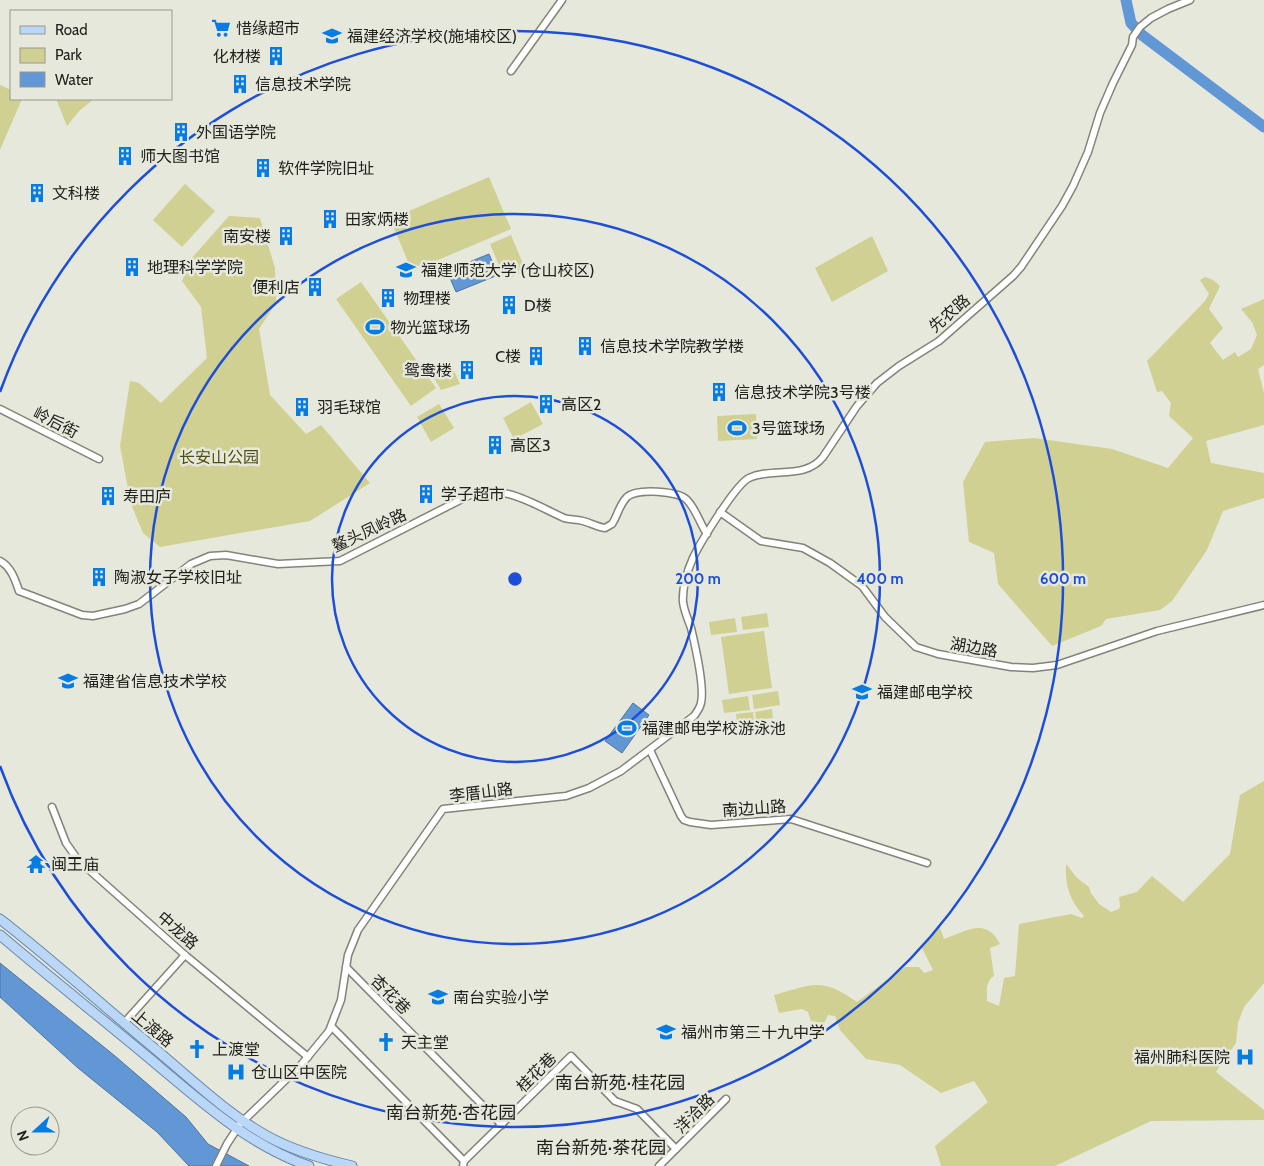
<svg xmlns="http://www.w3.org/2000/svg" width="1264" height="1166" font-family="Cabin,'Noto Sans SC',sans-serif">
<style>
.green{fill:#cfd091}
.water{fill:#6297d5;stroke:#4e749e}
.lines{fill:none;stroke-linecap:round;stroke-linejoin:round}
.river{stroke:#6297d5;stroke-width:11}
.minor-casing{stroke:#838379;stroke-width:9}
.major-casing{stroke:#6786a8;stroke-width:11}
.minor{stroke:#fff;stroke-width:6}
.major{stroke:#bbd7f8;stroke-width:9}
.ring{fill:none;stroke:#1d4ed8;stroke-width:2.5}
.labels{text-anchor:middle;stroke-width:5;stroke-linejoin:round;paint-order:stroke}
.poi-label{font-size:16px;fill:#21211d;stroke:#e7e8dc;text-anchor:start}
.street-label{font-size:16px;fill:#21211d;stroke:#e7e8dc}
.park-label{font-size:16px;fill:#504f0c;stroke:#e7e8dc}
.neighbourhood-label{font-size:18px;fill:#21211d;stroke:#e7e8dc}
.centre{fill:#1d4ed8;stroke:#e7e8dc;stroke-width:2.5}
.ring-label{font-size:15px;text-anchor:middle;font-weight:bold;fill:#1d4ed8;stroke:#e7e8dc;stroke-width:5;stroke-linejoin:round;paint-order:stroke}
</style>
<rect width="100%" height="100%" fill="#e7e8dc"/>
<g class="green">
<path d="M0 85 11 90V99H22L0 150Z"/>
<path d="M56 99H94L80 110 67 126Z"/>
<path d="M489 177 511 229 412 271 390 219Z"/>
<path d="M185 184 215 211 182 247 153 220Z"/>
<path d="M229 216 260 218 275 268 276 303 259 329 270 395 306 434 321 425 370 483 310 521 160 547 143 533 131 504 120 446 130 381 139 383 161 403 207 358 201 307 182 281 191 259Z"/>
<path d="M511 235 526 271 505 280 490 244Z"/>
<path d="M872 236 888 271 832 302 815 268Z"/>
<path d="M1205 277 1213 280 1220 286 1209 309 1223 328 1210 343 1223 360 1235 352 1238 357 1251 349 1257 335 1252 322 1241 309 1264 299V365L1258 369 1264 393V425L1206 441 1211 463 1264 473V498L1223 511 1207 550 1172 601 1160 610 1106 619 1101 626 1052 646 998 584 994 553 969 542 963 482 985 442 1034 438 1112 449 1168 468 1193 438 1169 416 1171 403 1162 391 1157 392 1147 361 1205 301 1209 294 1200 280Z"/>
<path d="M361 282 436 388 411 406 336 299Z"/>
<path d="M451 364 460 384 441 390 432 375Z"/>
<path d="M531 402 543 424 514 439 503 418Z"/>
<path d="M439 404 454 428 431 442 417 417Z"/>
<path d="M756 414 757 439 718 441 717 416Z"/>
<path d="M767 613 769 627 743 630 741 617Z"/>
<path d="M735 618 737 632 711 635 709 622Z"/>
<path d="M764 631 772 688 729 694 721 637Z"/>
<path d="M778 691 780 705 754 709 752 695Z"/>
<path d="M748 696 750 710 724 713 722 700Z"/>
<path d="M772 709 773 718 756 720 755 712Z"/>
<path d="M753 712 754 721 737 723 736 714Z"/>
<path d="M1264 781V983L1244 1007 1238 1023 1236 1043 1216 1072 1264 1110V1120L1151 1121 1055 1166H941L935 1146 988 1102 974 1081 941 1093 900 1065 866 1059 840 1030 835 1016 828 1015 824 1023 811 1021 808 1012 802 1009 779 1013 774 995C814 984 821 977 857 1002L905 967H919L924 973 933 970 922 948 939 925 944 939C966 932 985 916 1000 944L990 948 994 976C985 982 987 991 987 1001L999 1006 1004 978 1015 976 1019 924 1071 914 1082 918 1084 916C1069 900 1065 885 1066 864L1077 878 1089 887 1091 893 1099 904 1111 912 1119 909 1120 906 1119 897 1137 892 1152 876 1183 902 1230 854 1240 795Z"/>
</g>
<g class="water">
<path d="M489 254 498 275 456 292 447 271Z"/>
<path d="M633 703 649 715 622 753 605 741Z"/>
<path d="M0 963 115 1056 186 1117 208 1144 249 1166H189L157 1132 78 1068 0 997Z"/>
</g>
<g class="lines">
<path class="river" d="M1126 0 1131 23 1142 35 1264 127"/>
<g class="minor-casing">
<g id="minor">
<path d="M511 71 562 0"/>
<path d="M0 409 99 459"/>
<path d="M720 512 761 541 803 548 830 563 862 586 885 617 916 647 938 654 1011 667 1033 668 1057 665 1157 631 1264 605"/>
<path d="M0 561C11 567 15 579 19 591L82 615 93 616 125 609 139 604 191 564 210 556 226 555 278 564 340 561 470 495C503 483 535 505 564 518 570 520 576 519 583 521 591 523 597 527 605 528L612 524C618 515 619 505 627 497 637 488 679 491 687 500 696 509 700 524 707 534"/>
<path d="M650 750 681 816 684 820 690 822 711 825 791 819 927 863"/>
<path d="M52 807 66 843 78 860 185 955 308 1057"/>
<path d="M346 967 502 1125"/>
<path d="M124 1023 185 955"/>
<path d="M332 1027 464 1161"/>
<path d="M216 1166 227 1144 240 1124 301 1065 329 1031 341 1000 348 955 358 930 443 809 566 796 589 788 621 771 694 716C697 712 700 708 701 703 705 686 695 645 691 628 688 619 684 611 683 602 682 589 687 571 693 558 700 543 736 484 749 478 772 467 805 480 823 457L857 406 877 383 899 366 939 341 1013 276 1021 267 1062 206 1073 186 1088 152 1100 113 1113 83 1132 45 1133 37 1140 27 1151 18 1168 9 1190 0"/>
<path d="M463 1166 464 1161 571 1056 615 1101 637 1109 676 1149"/>
<path d="M659 1166 726 1099"/>
</g>
</g>
<g class="major-casing">
<g id="major">
<path d="M0 919C53 960 102 1005 154 1048 190 1078 226 1113 267 1136 294 1151 322 1159 352 1166"/>
<path d="M0 935C47 975 96 1014 143 1053 195 1096 245 1144 309 1166"/>
</g>
</g>
<use href="#minor" class="minor"/>
<use href="#major" class="major"/>
</g>
<g class="ring">
<circle cx="515" cy="579" r="183"/>
<circle cx="515" cy="579" r="365"/>
<path d="M0 392A548 548 0 1 1 0 766"/>
</g>
<defs>
<g id="supermarket-bare" transform="scale(1.5)"><path d="M-6-5.5h2.5l.6 2H6L4.5 2H-2.5L-4.4-4H-6ZM-1.5 3.2a1.3 1.3 0 1 0 .1 0ZM3 3.2a1.3 1.3 0 1 0 .1 0Z" fill="#047ce3" stroke="#e7e8dc" stroke-width="2.5" paint-order="stroke"/></g>
<g id="school-bare" transform="scale(1.5)"><path d="M0-5L7-2L0 1L-7-2ZM-4 1L0 2.5L4 1V4Q0 6-4 4Z" fill="#047ce3" stroke="#e7e8dc" stroke-width="2.5" paint-order="stroke"/></g>
<g id="building-bare" transform="scale(1.5)"><path d="M-4-6H4V6H1V3H-1V6H-4ZM-2.5-4.3h1.7v1.8h-1.7ZM.8-4.3h1.7v1.8H.8ZM-2.5-1h1.7V.8h-1.7ZM.8-1h1.7V.8H.8Z" fill="#047ce3" stroke="#e7e8dc" stroke-width="2.5" paint-order="stroke"/></g>
<g id="university-bare" transform="scale(1.5)"><path d="M0-5L7-2L0 1L-7-2ZM-4 1L0 2.5L4 1V4Q0 6-4 4Z" fill="#047ce3" stroke="#e7e8dc" stroke-width="2.5" paint-order="stroke"/></g>
<g id="stadium-bare" transform="scale(1.5)"><path d="M0-5a6.5 5 0 1 0 0 10a6.5 5 0 1 0 0-10ZM-3.5-1.8h7v3.6h-7Z" fill="#047ce3" stroke="#e7e8dc" stroke-width="2.5" paint-order="stroke"/></g>
<g id="temple-bare" transform="scale(1.5)"><path d="M0-6L5-2H3V0L6.5 2.5H4V6H1.5V3h-3V6H-4V2.5H-6.5L-3 0V-2H-5Z" fill="#047ce3" stroke="#e7e8dc" stroke-width="2.5" paint-order="stroke"/></g>
<g id="church-bare" transform="scale(1.5)"><path d="M-1.2-6h2.4v3.5h3.3v2.4h-3.3V6h-2.4V-.1h-3.3v-2.4h3.3Z" fill="#047ce3" stroke="#e7e8dc" stroke-width="2.5" paint-order="stroke"/></g>
<g id="hospital-bare" transform="scale(1.5)"><path d="M-5-5h3v3.5h4V-5h3V5h-3V1.5h-4V5h-3Z" fill="#047ce3" stroke="#e7e8dc" stroke-width="2.5" paint-order="stroke"/></g>
</defs>
<g fill-rule="evenodd">
<use href="#supermarket-bare" x="221" y="28"/>
<use href="#school-bare" x="332" y="36"/>
<use href="#building-bare" x="276" y="56"/>
<use href="#building-bare" x="240" y="84"/>
<use href="#building-bare" x="181" y="132"/>
<use href="#building-bare" x="125" y="156"/>
<use href="#building-bare" x="263" y="168"/>
<use href="#building-bare" x="37" y="193"/>
<use href="#building-bare" x="330" y="219"/>
<use href="#building-bare" x="286" y="236"/>
<use href="#building-bare" x="132" y="267"/>
<use href="#university-bare" x="406" y="270"/>
<use href="#building-bare" x="315" y="287"/>
<use href="#building-bare" x="388" y="298"/>
<use href="#building-bare" x="509" y="305"/>
<use href="#stadium-bare" x="375" y="327"/>
<use href="#building-bare" x="585" y="346"/>
<use href="#building-bare" x="536" y="356"/>
<use href="#building-bare" x="467" y="370"/>
<use href="#building-bare" x="719" y="392"/>
<use href="#building-bare" x="546" y="404"/>
<use href="#building-bare" x="302" y="407"/>
<use href="#stadium-bare" x="737" y="428"/>
<use href="#building-bare" x="495" y="445"/>
<use href="#building-bare" x="426" y="494"/>
<use href="#building-bare" x="108" y="496"/>
<use href="#building-bare" x="99" y="577"/>
<use href="#school-bare" x="68" y="681"/>
<use href="#school-bare" x="862" y="692"/>
<use href="#stadium-bare" x="627" y="728"/>
<use href="#temple-bare" x="36" y="864"/>
<use href="#school-bare" x="438" y="997"/>
<use href="#school-bare" x="666" y="1032"/>
<use href="#church-bare" x="386" y="1042"/>
<use href="#church-bare" x="197" y="1049"/>
<use href="#hospital-bare" x="1245" y="1057"/>
<use href="#hospital-bare" x="236" y="1072"/>
</g>
<g class="labels">
<g class="poi-label">
<text x="236" y="34">惜缘超市</text>
<text x="347" y="42">福建经济学校(施埔校区)</text>
<text x="261" y="62" text-anchor="end">化材楼</text>
<text x="255" y="90">信息技术学院</text>
<text x="196" y="138">外国语学院</text>
<text x="140" y="162">师大图书馆</text>
<text x="278" y="174">软件学院旧址</text>
<text x="52" y="199">文科楼</text>
<text x="345" y="225">田家炳楼</text>
<text x="271" y="242" text-anchor="end">南安楼</text>
<text x="147" y="273">地理科学学院</text>
<text x="421" y="276">福建师范大学 (仓山校区)</text>
<text x="300" y="293" text-anchor="end">便利店</text>
<text x="403" y="304">物理楼</text>
<text x="524" y="311">D楼</text>
<text x="390" y="333">物光篮球场</text>
<text x="600" y="352">信息技术学院教学楼</text>
<text x="521" y="362" text-anchor="end">C楼</text>
<text x="452" y="376" text-anchor="end">鸳鸯楼</text>
<text x="734" y="398">信息技术学院3号楼</text>
<text x="561" y="410">高区2</text>
<text x="317" y="413">羽毛球馆</text>
<text x="752" y="434">3号篮球场</text>
<text x="510" y="451">高区3</text>
<text x="441" y="500">学子超市</text>
<text x="123" y="502">寿田庐</text>
<text x="114" y="583">陶淑女子学校旧址</text>
<text x="83" y="687">福建省信息技术学校</text>
<text x="877" y="698">福建邮电学校</text>
<text x="642" y="734">福建邮电学校游泳池</text>
<text x="51" y="870">闽王庙</text>
<text x="453" y="1003">南台实验小学</text>
<text x="681" y="1038">福州市第三十九中学</text>
<text x="401" y="1048">天主堂</text>
<text x="212" y="1055">上渡堂</text>
<text x="1230" y="1063" text-anchor="end">福州肺科医院</text>
<text x="251" y="1078">仓山区中医院</text>
</g>
<g class="street-label">
<text transform="translate(949 313) rotate(-41)" y="6">先农路</text>
<text transform="translate(56 422) rotate(27)" y="6">岭后街</text>
<text transform="translate(369 530) rotate(-25)" y="6">鳌头凤岭路</text>
<text transform="translate(974 647) rotate(10)" y="6">湖边路</text>
<text transform="translate(481 792) rotate(-7)" y="6">李厝山路</text>
<text transform="translate(754 808) rotate(-4)" y="6">南边山路</text>
<text transform="translate(178 930) rotate(41)" y="6">中龙路</text>
<text transform="translate(391 994) rotate(45)" y="6">杏花巷</text>
<text transform="translate(153 1028) rotate(40)" y="6">上渡路</text>
<text transform="translate(536 1072) rotate(-45)" y="6">桂花巷</text>
<text transform="translate(694 1113) rotate(-45)" y="6">洋洽路</text>
</g>
<g class="park-label">
<text x="219" y="463">长安山公园</text>
</g>
<g class="neighbourhood-label">
<text x="620" y="1089">南台新苑·桂花园</text>
<text x="451" y="1119">南台新苑·杏花园</text>
<text x="601" y="1154">南台新苑·茶花园</text>
</g>
</g>
<circle cx="515" cy="579" r="8" class="centre"/>
<g class="ring-label">
<text x="698" y="584">200 m</text>
<text x="880" y="584">400 m</text>
<text x="1063" y="584">600 m</text>
</g>
<rect x="10" y="10" width="162" height="90" fill="#e7e8dc" stroke="#989890"/>
<rect x="20" y="26" width="25" height="8" fill="#bbd7f8" stroke="#989890"/>
<text x="55" y="35" font-size="15" fill="#21211d">Road</text>
<rect x="20" y="48" width="25" height="15" fill="#cfd091" stroke="#989890"/>
<text x="55" y="60" font-size="15" fill="#21211d">Park</text>
<rect x="20" y="72" width="25" height="15" fill="#6297d5" stroke="#989890"/>
<text x="55" y="85" font-size="15" fill="#21211d">Water</text>
<g transform="translate(35 1131) rotate(249)"><circle r="24" fill="#e7e8dc" stroke="#989890"/>
<path d="M0-4L9 19L0 12L-9 19Z" fill="#047ce3"/>
<text y="-8" font-size="14" font-weight="bold" text-anchor="middle" fill="#21211d">N</text>
</g>
</svg>
